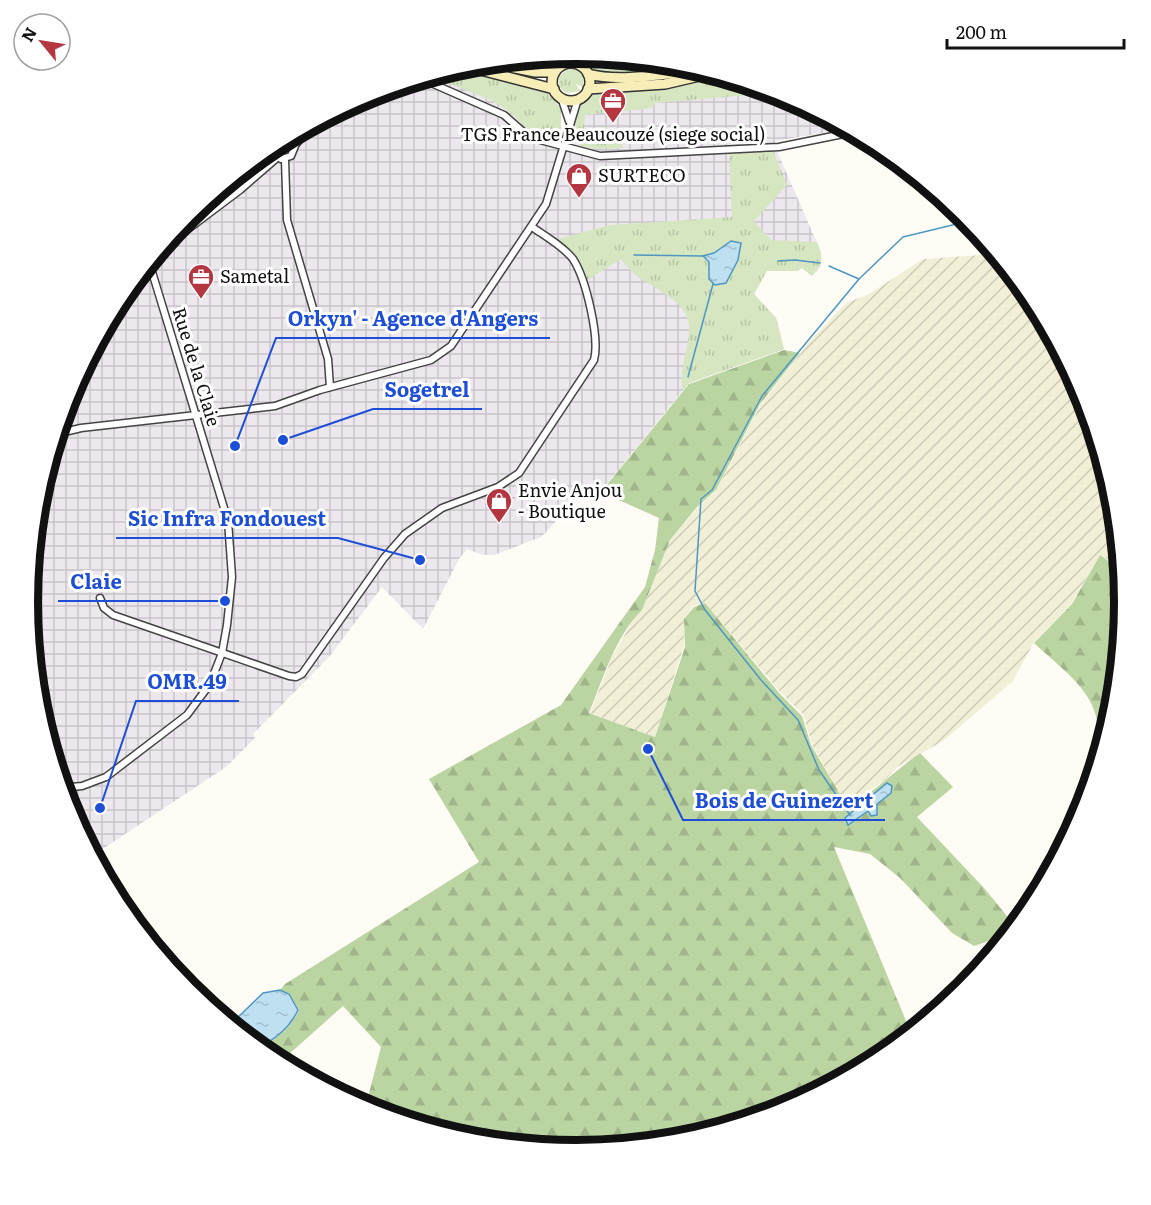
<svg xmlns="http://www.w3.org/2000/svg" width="1151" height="1205" font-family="Literata,serif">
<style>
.industrial{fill:url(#industrial-grid)}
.farmland{fill:url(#farmland-furrows)}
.grass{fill:url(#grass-tufts)}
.forest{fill:url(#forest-firs);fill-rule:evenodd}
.water{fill:url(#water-ripples);stroke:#4d97c1;stroke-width:1.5}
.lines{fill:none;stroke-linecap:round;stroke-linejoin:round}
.stream{stroke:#4d97c1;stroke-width:1.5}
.minor-casing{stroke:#444;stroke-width:9}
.secondary-casing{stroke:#333;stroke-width:12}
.minor{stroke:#fff;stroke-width:6}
.secondary{stroke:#f7eeb7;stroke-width:9}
.labels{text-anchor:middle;stroke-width:6;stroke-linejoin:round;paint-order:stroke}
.poi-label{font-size:18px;fill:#111;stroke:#fff;text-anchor:start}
.street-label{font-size:18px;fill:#111;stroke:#fff}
.rim{fill:none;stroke:#111;stroke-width:8}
.leader{fill:none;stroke:#1d4ed8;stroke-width:2}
.callout-dot{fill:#1d4ed8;stroke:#fff;stroke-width:2}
.callout-label{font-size:20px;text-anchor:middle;font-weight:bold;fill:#1d4ed8;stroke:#fff;stroke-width:6;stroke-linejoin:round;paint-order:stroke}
</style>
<defs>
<pattern id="industrial-grid" width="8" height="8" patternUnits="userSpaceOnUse" patternTransform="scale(1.5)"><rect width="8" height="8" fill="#ede7ee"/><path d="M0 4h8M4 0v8" fill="none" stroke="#cac5cb"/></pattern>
<pattern id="farmland-furrows" width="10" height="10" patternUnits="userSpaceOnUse" patternTransform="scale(1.5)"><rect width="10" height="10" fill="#f2efd7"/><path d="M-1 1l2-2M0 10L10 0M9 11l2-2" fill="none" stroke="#ceccb8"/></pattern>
<pattern id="grass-tufts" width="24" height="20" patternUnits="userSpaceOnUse" patternTransform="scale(1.5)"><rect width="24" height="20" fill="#d6e6c1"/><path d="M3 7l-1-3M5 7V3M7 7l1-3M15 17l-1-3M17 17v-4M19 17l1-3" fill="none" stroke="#b7c4a5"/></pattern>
<pattern id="forest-firs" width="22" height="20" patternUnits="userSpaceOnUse" patternTransform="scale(1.5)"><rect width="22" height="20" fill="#bbd5a2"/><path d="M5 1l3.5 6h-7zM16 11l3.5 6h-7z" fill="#a0b68a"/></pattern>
<pattern id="water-ripples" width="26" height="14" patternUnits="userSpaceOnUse" patternTransform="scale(1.5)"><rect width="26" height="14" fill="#bfe0f1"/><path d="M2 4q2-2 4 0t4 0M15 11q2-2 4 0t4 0" fill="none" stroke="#a3bfce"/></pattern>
</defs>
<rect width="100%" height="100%" fill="#fefcf5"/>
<path class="industrial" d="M435 75 507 108 532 133 574 134 581 114 665 98 761 88 786 96 847 129 775 141 777 151 821 252V266L812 276 802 268 797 271H767L754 294 776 318 784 349 689 383 601 491 589 493 578 485 554 524 541 537 494 555H483L467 549 459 559 423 629 382 587 329 657 259 728 253 734 255 738 226 767 92 856 69 812 37 709 27 602 38 495 69 392 120 297 188 214 271 146 366 96Z"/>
<path class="farmland" d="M996 254 1032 298 1066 362 1061 368 1075 380 1082 393 1114 496 1122 578 1110 561 1100 555 1071 604 1034 642 1013 681 943 741 897 767 885 780 847 806 812 745 803 714 781 693 705 603 693 606 684 619V646L655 737 590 713 612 657 635 617 642 610 670 540 697 508 716 491 761 404 810 341 846 303 869 294 923 259Z"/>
<g class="grass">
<path d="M573 54 683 65 691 67 604 75C593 71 582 62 573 54Z"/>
<path d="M462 67 543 89 561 108V129L551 137C529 137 523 123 508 111 489 96 452 86 430 76Z"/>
<path d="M575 69 583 75V87L576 84 580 91 566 93 559 87V77L566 70Z"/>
<path d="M721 76 761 88 750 89 752 95H749L655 103 652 108 585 115 584 130 607 127 606 136 611 141 618 138 621 125 623 148 598 149 581 146 576 140 573 132 576 110 594 93Z"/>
<path d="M773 151 787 185 754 221 771 240 817 242C823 257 824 264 812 276L802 268 797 271H767L754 294 776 318 784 349 689 383 683 391C678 367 690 349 689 326 688 301 653 288 637 276 631 272 626 265 621 259L586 281 575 256 558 239 610 225 732 217 729 153Z"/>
</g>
<g class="forest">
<path d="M784 350 800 353 760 404 716 490 697 507 670 540 642 610C615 637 603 679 589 713L655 737 685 647 684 619 694 607 705 603 780 694 802 716 811 745 847 806C875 793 895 770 920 753L953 787 917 817 984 888 1016 927 1010 934 974 946 952 933 900 878 870 854 834 847 911 1033C788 1134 624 1166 470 1141 435 1135 399 1119 365 1109L381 1047 343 1006 279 1063 258 1048C276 1040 290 1029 299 1010L289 993 280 990 285 984 479 862 429 779 561 705 645 587 655 550 659 518 601 492 689 384ZM887 783 870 814 868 811 855 821 846 818Z"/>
<path d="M1100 555C1109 561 1118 569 1122 579 1130 606 1114 708 1105 737L1098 731C1098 692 1060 668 1034 643L1072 604Z"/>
</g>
<g class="water">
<path d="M731 241 741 243 738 260 726 283 715 285 709 279V262L703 256 714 253Z"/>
<path d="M887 783 892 786 891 793 877 804V815L871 816 868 811 848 825 845 818Z"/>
<path d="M280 990 289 994 298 1010C289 1029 275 1039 258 1048L230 1025 263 993Z"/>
</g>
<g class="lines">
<g class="stream">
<path d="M634 255 703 256"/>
<path d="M778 261 795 260 820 263"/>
<path d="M829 266 859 279 903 237 969 221"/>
<path d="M688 377 713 284"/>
<path d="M850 815 819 770 798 720 761 680 705 610 695 591 701 499 712 490 762 396 859 279"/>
</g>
<g class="minor-casing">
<g id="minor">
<path d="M569 55 577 64"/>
<path d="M559 56 561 66"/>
<path d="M422 79 504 115 529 137 600 156 779 147 853 132"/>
<path d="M561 97 569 121"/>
<path d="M277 143 278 157"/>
<path d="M297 143 311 125"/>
<path d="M281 159 291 156 297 141 294 134"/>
<path d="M285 160 287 220 328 359 330 387"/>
<path d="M155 254 240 190 278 157"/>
<path d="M56 434 81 428 275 406 320 390 431 360 451 346 546 204 578 99"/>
<path d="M100 598 104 608 113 615 289 676 296 677 302 674 384 558 405 534 442 508 498 487 519 473 594 360C600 338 586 279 573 259 563 246 545 236 532 227"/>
<path d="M61 788 82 786 106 777 187 715 210 684 222 653 227 625 232 577 228 521 149 262"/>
</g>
</g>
<g class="secondary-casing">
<g id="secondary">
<path d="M489 63 535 72H555"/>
<circle cx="571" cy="82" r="19"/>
<path d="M465 66 554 89"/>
<path d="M588 74C623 83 665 73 700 70"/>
<path d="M588 89 665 84 712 73"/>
</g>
</g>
<use href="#minor" class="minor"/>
<use href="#secondary" class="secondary"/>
</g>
<defs>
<g id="office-pin" transform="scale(1.35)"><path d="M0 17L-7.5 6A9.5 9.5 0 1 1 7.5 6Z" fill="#b43640" stroke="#fff"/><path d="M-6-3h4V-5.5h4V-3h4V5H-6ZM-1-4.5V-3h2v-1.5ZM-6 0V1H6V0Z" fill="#fff"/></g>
<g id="shop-pin" transform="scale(1.35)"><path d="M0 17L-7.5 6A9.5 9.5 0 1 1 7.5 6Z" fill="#b43640" stroke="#fff"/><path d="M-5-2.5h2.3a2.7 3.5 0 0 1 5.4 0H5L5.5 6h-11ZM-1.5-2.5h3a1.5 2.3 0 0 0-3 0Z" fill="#fff"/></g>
</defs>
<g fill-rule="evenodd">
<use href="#office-pin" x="613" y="101"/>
<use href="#shop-pin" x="579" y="176"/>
<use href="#office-pin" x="201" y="277"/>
<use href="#shop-pin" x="499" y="501"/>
</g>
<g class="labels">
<g class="poi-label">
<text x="613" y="141" text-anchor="middle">TGS France Beaucouzé (siege social)</text>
<text x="598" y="182">SURTECO</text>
<text x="220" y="283">Sametal</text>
<text x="518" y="497">Envie Anjou<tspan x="518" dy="21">- Boutique</tspan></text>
</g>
<g class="street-label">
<text transform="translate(196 367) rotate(73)" y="6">Rue de la Claie</text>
</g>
</g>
<path d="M0 0H1151V1205H0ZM38 602a538 538 0 1 1 1076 0a538 538 0 1 1-1076 0Z" fill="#fff" fill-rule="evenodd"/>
<path class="rim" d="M38 602a538 538 0 1 1 1076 0a538 538 0 1 1-1076 0Z"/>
<path class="leader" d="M235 446L276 338H550M283 440L373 409H482M420 560L338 538H116M225 601L133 601H58M100 808L136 701H239M648 749L683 820H885"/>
<g class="callout-dot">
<circle cx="235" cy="446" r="6"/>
<circle cx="283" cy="440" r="6"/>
<circle cx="420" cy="560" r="6"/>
<circle cx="225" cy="601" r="6"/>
<circle cx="100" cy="808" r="6"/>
<circle cx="648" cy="749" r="6"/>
</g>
<g class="callout-label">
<text x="413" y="326">Orkyn' - Agence d'Angers</text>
<text x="427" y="397">Sogetrel</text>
<text x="227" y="526">Sic Infra Fondouest</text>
<text x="96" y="589">Claie</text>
<text x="187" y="689">OMR.49</text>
<text x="784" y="808">Bois de Guinezert</text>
</g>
<g transform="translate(42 42) rotate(300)"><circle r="28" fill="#ffffff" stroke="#a0a0a0" stroke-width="1.5"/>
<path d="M0-4.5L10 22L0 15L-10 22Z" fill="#b43640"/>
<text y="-9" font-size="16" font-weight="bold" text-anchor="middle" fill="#111111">N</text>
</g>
<path d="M947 39v9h177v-9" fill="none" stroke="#111111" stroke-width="3"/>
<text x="956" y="39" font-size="18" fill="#111111" stroke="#ffffff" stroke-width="4.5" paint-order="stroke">200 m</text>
</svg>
